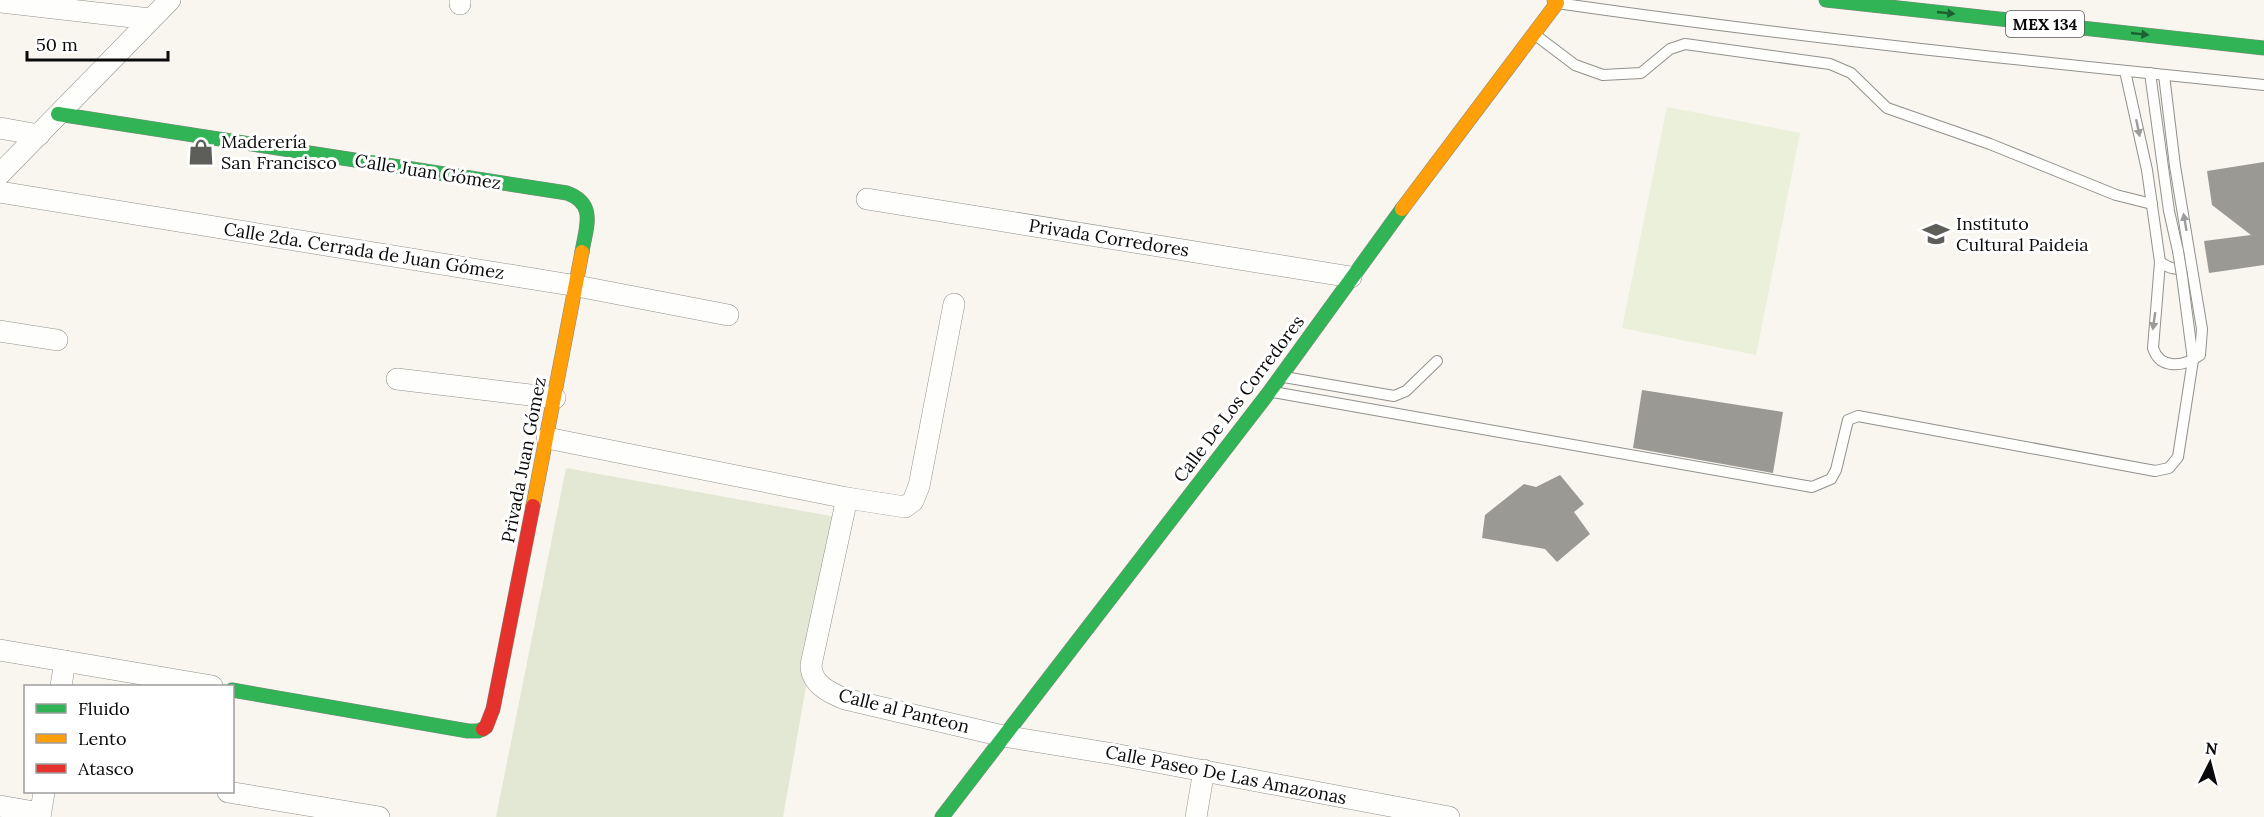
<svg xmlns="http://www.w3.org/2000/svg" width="2264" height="817" font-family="Lora,serif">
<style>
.cemetery{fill:#e3e8d4}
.pitch{fill:#eaf0d9}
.building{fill:#9b9994}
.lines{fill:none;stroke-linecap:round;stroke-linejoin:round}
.lane-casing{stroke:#91908d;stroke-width:12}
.street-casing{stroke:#91908d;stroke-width:22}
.fast-casing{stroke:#888783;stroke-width:15}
.slow-casing{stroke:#888783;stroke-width:15}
.jam-casing{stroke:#888783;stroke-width:15}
.lane{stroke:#fefefc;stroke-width:10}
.street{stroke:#fefefc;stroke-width:21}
.fast{stroke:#30b455;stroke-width:14}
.slow{stroke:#ff9f0a;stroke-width:14}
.jam{stroke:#e5322d;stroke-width:14}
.lane-bridge-casing{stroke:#91908d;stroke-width:12;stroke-linecap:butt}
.lane-bridge{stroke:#fefefc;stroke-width:10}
.oneway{fill:#1d5f30}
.oneway2{fill:#9c9c9b}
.labels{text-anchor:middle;stroke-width:6;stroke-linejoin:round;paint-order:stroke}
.shield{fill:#fff;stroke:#545454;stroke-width:1.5}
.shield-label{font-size:16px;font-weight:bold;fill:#0a0a0a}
.poi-label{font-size:18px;fill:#0a0a0a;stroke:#fff;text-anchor:start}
.street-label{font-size:18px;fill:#0a0a0a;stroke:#fff}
</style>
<rect width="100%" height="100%" fill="#f8f6ee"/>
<path class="cemetery" d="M566 468 836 517 783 817H496Z"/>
<path class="pitch" d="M1667 107 1800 133 1756 355 1622 328Z"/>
<g class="building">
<path d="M2264 162V265L2209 273 2204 241 2251 235 2212 205 2207 171Z"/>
<path d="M1642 390 1783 412 1773 473 1633 448Z"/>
<path d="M1560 475 1584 504 1574 512 1590 534 1557 562 1545 549 1482 538 1485 515 1524 484 1536 487Z"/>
</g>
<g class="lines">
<g class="lane-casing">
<g id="lane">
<path d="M1557 3C1792 37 2028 61 2264 85"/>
<path d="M1534 34 1575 65 1603 75 1641 73 1670 49 1685 44 1830 64 1851 73 1887 108 1990 144 2116 195 2152 204"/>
<path d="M2125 71 2147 170 2160 262 2153 348C2160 370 2184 367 2200 355L2202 329 2175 166 2164 75"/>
<path d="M2150 73 2169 211 2178 251"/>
<path d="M2160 262C2169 268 2177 272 2187 265"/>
<path d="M1284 377 1394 396 1406 391 1437 361"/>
<path d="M1273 392 1812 487 1831 479 1836 470 1848 420 1858 416 2155 471 2169 468 2178 457 2193 360 2182 276"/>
</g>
</g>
<g class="street-casing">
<g id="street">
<path d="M0 2 150 19"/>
<path d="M460 4V0"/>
<path d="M0 128 39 135"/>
<path d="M0 174 170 0"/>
<path d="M0 192 577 286 728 315"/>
<path d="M867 199 1351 277"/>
<path d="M0 331 57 340"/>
<path d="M397 379 555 398"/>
<path d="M547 438 847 498 905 507 913 501 919 486 954 304"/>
<path d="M847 498 811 665C811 684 830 693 845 699L1003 736 1114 754 1449 817"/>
<path d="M0 650 212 686"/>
<path d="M61 686 65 661"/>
<path d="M228 792 379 817"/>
<path d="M0 806 40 813"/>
<path d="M40 817 44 792"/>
<path d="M1196 817 1204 770"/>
</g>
</g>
<g class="fast-casing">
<g id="fast">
<path d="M1826 0 2264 48"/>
<path d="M58 114 567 193C597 204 586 227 582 252"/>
<path d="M232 690 468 731H478L483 729"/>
<path d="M942 817 1270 391 1402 209"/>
</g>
</g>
<g class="slow-casing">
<g id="slow">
<path d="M1402 209 1557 3 1554 0"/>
<path d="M533 506 582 252"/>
</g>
</g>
<g class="jam-casing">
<path id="jam" d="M483 729 486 727 493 709 533 506"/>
</g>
<use href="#lane" class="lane"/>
<use href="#street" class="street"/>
<use href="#fast" class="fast"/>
<use href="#slow" class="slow"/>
<use href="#jam" class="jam"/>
<g class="lane-bridge-casing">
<path id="lane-bridge" d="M2178 251 2182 276"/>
</g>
<use href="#lane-bridge" class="lane-bridge"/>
</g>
<defs><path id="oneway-solid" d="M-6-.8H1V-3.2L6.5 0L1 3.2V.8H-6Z" transform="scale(1.5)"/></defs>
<g class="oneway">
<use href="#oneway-solid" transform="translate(1946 13) rotate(6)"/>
<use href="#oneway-solid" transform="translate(2140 34) rotate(6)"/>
</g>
<g class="oneway2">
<use href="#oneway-solid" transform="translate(2138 128) rotate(78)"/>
<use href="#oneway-solid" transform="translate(2185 222) rotate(-100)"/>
<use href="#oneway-solid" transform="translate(2154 321) rotate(98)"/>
</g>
<defs>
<g id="shop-bare" transform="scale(2.07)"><path d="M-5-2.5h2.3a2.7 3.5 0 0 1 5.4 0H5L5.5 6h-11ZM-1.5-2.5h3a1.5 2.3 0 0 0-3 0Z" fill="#5d5d5a" stroke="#fff" stroke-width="2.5" paint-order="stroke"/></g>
<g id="school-bare" transform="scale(2.07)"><path d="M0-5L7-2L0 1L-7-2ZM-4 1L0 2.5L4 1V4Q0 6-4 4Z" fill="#5d5d5a" stroke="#fff" stroke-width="2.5" paint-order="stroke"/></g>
</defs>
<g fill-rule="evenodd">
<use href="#shop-bare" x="201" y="152"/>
<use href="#school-bare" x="1936" y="234"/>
</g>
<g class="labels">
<rect class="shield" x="2006" y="11" width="78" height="26" rx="4.5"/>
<g class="shield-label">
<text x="2045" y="30">MEX 134</text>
</g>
<g class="poi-label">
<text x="221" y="148">Maderería<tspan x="221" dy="21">San Francisco</tspan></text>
<text x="1956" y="230">Instituto<tspan x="1956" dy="21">Cultural Paideia</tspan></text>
</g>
<g class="street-label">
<text transform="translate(428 172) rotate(9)" y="6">Calle Juan Gómez</text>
<text transform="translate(1109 238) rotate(9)" y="6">Privada Corredores</text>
<text transform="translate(364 251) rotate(9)" y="6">Calle 2da. Cerrada de Juan Gómez</text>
<text transform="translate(1239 399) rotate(-53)" y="6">Calle De Los Corredores</text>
<text transform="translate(524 460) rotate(-79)" y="6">Privada Juan Gómez</text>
<text transform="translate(904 711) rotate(14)" y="6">Calle al Panteon</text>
<text transform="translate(1226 775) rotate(11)" y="6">Calle Paseo De Las Amazonas</text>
</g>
</g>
<rect x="24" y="685" width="210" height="108" fill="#ffffff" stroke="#9d9d9d" stroke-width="1.5"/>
<rect x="36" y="704" width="30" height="9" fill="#30b455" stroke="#9d9d9d" stroke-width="1.5"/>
<text x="78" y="715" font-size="18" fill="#0a0a0a">Fluido</text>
<rect x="36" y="734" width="30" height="9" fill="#ff9f0a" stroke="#9d9d9d" stroke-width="1.5"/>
<text x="78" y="745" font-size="18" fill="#0a0a0a">Lento</text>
<rect x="36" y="764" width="30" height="9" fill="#e5322d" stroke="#9d9d9d" stroke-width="1.5"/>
<text x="78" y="775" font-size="18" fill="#0a0a0a">Atasco</text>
<g transform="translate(2210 763) rotate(6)" stroke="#ffffff" stroke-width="4.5" paint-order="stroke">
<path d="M0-4.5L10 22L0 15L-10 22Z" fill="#0a0a0a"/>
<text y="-9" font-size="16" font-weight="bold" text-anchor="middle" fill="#0a0a0a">N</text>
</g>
<path d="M27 51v9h141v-9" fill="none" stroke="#0a0a0a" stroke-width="3"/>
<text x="36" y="51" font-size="18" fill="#0a0a0a" stroke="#ffffff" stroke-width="4.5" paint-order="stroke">50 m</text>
</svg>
